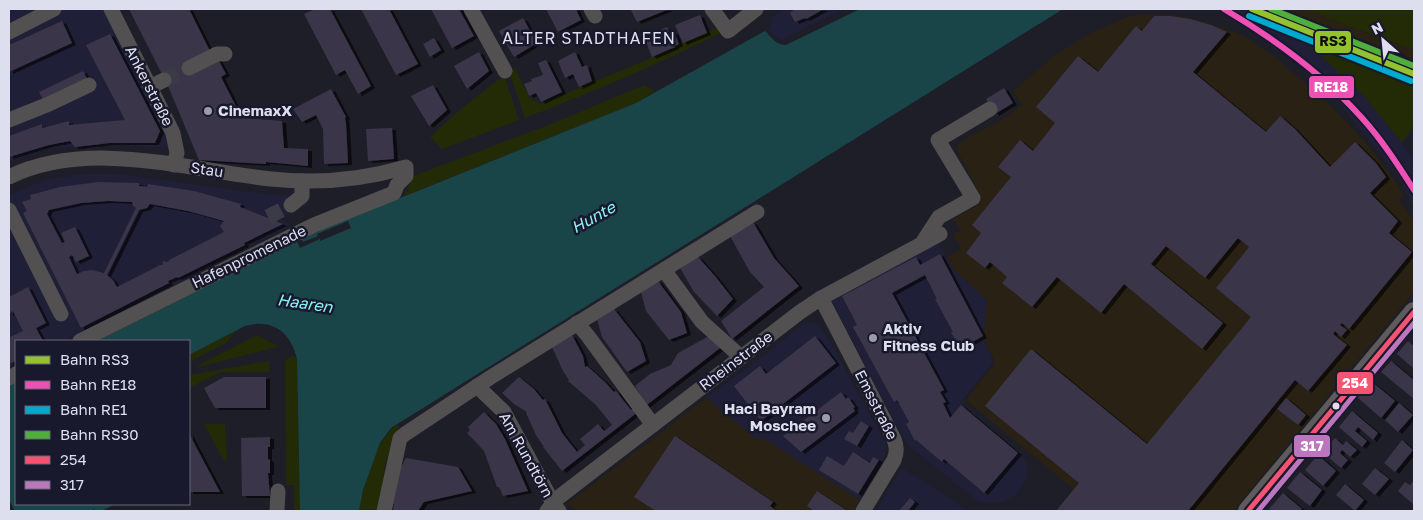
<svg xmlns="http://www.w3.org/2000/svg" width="1423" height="520" font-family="'Golos Text',sans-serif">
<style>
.built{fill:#1f2038}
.industrial{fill:#282114}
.green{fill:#222b06}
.water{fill:#194549}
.pier{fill:#1e1e29}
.building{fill:#3b3448;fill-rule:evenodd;filter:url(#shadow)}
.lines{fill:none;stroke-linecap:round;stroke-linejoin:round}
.minor-tunnel{stroke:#3b3b47;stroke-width:15;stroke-dasharray:15 8;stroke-linecap:butt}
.minor{stroke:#535051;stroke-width:15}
.major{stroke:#5f5b5a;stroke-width:20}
.bus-1-casing{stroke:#19192d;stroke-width:9}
.bus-2-casing{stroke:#19192d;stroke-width:9}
.bus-1{stroke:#f65372;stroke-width:5}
.bus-2{stroke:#bc76be;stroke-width:5}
.rail-1-casing{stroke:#19192d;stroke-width:10}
.rail-2-casing{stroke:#19192d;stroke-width:10}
.rail-3-casing{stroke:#19192d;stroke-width:10}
.rail-4-casing{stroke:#19192d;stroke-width:10}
.rail-1{stroke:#94c12f;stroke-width:6}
.rail-2{stroke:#ef50b4;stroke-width:6}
.rail-3{stroke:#00a9ce;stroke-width:6}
.rail-4{stroke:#50ae3d;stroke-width:6}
.poi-dot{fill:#9b9ba9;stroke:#19192d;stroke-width:2}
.bus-dot{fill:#dedfee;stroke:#19192d;stroke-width:2}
.labels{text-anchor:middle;stroke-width:5;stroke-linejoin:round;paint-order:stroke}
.street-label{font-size:15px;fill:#dedfee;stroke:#19192d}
.poi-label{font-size:15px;font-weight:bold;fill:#dedfee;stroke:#19192d;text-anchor:start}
.neighbourhood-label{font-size:16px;letter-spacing:1px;fill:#dedfee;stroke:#19192d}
.water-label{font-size:16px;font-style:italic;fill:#8cf0f7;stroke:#19192d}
.line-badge{stroke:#19192d;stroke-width:2}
.badge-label{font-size:14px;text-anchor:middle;font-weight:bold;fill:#fff}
.pale-badge-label{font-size:14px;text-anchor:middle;font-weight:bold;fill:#111}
</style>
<defs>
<filter id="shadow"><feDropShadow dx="4" dy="2" stdDeviation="0" flood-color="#0009"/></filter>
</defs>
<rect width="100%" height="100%" fill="#1e1e29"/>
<g class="built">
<path d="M9 9H109L176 149 122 145 69 147 48 149 9 161Z"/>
<path d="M785 9H843L791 35 782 41 767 30 770 28 772 17Z"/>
<path d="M1218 9H1281L1414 60V80L1325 47 1320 55 1364 96 1402 143 1414 162V208L1397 174 1340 104 1282 50 1252 29Z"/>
<path d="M83 174H118L241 191 276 195 312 197 307 205 280 219 291 225 62 341H16V364L9 368V195L45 180Z"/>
<path d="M937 242 954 270 987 300 984 339 993 362 960 403 969 412 1019 452 1027 463V474L1023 485 1015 495 1003 502 992 504 979 502 906 443 831 300Z"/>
<path d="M808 322 817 324 825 333 885 442 886 453 884 458 860 500 817 473 755 438 706 398 756 362 803 324Z"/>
<path d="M902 468 955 502 966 511H876Z"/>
</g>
<g class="industrial">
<path d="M1281 9H1304L1414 50V60Z"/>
<path d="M1141 14 1170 15 1189 18 1205 22 1242 35 1271 54 1325 100 1363 139 1396 182 1404 195 1399 201 1414 220V292L1233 511H1056L1073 489 966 400 995 363 984 339 987 300 954 270 947 257 961 249 953 234 960 230 953 219 978 205 980 200 978 190 958 153 957 145 968 137 1006 117 1022 105 1013 91 1055 55 1092 32 1109 25 1127 17Z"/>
<path d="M706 398 755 438H763L860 500 853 511H577L567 504Z"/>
</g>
<g class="green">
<path d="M1304 9H1414V50Z"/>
<path d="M719 27 722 32C658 65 592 92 525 118L509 71 515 68 529 97 540 104 675 48V46Z"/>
<path d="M1324 47 1414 80V125L1402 143 1364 96 1320 55Z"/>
<path d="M504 75 519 120 442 149 430 137 461 109Z"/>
<path d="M644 85 655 91 636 103 404 196V194C410 189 410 186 408 178L551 124Z"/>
<path d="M245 326 236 331 226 343 189 362V355Z"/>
<path d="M257 335 276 345 277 347 198 367 197 366Z"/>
<path d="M293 355 297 359 300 511H294V485H286L285 361Z"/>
<path d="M269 361V372H221L189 388V375Z"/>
<path d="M204 424H225L227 460 224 461Z"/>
<path d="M398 424V441L394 459 387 457 384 469 391 471 382 511H359C364 485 375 439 398 424Z"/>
</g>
<g class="water">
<path d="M860 9H1063L391 428 380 443 363 490 359 511H300L297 359C291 332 272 318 245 326L189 355V341H97L318 231 636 103 765 31C771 37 776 45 786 45Z"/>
<path d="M16 383V504H116L101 511H95L94 509 90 511H15L9 500V386Z"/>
</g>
<path class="pier" d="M348 221 351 228 320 241V239L300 248 296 239 300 237 303 242 318 236 317 234Z"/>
<g class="building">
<path d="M129 9H189L210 51 219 61 226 74 221 77 242 118 282 121 284 148 308 149V166L266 162V164L199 160 168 86Z"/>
<path d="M315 9H330L371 86 358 94 345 70 336 75 304 14Z"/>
<path d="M361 9H389L418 64 396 75Z"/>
<path d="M431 9H459L474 36 452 48Z"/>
<path d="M546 9H576L581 20 558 32Z"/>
<path d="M635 9H669L637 22 631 10Z"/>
<path d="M795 9H824L806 19 805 18 795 22 790 13Z"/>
<path d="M700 15 707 33 683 43 675 25Z"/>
<path d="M1154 16H1171L1190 19 1211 25 1227 32 1193 72 1266 132 1280 116 1295 129 1330 167 1355 142 1376 163 1386 177 1370 193 1398 221 1389 233 1412 252 1349 329 1342 323 1340 325 1347 330 1341 337 1335 331 1333 334 1347 345 1308 391 1295 380 1188 511H1056L1079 483 985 406 1031 349 1147 444 1251 317 1216 288 1249 247 1238 238 1205 278 1166 246 1151 264 1223 323 1202 349 1124 284 1101 313 1057 277 1032 307 1002 283 1007 277 990 262 985 268 966 253 981 233 972 225 1011 177 998 167 1020 140 1033 151 1055 123 1036 107 1078 56 1098 72 1136 26 1142 31Z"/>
<path d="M523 18 537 43 514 57 499 31Z"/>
<path d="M62 21 72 43 9 72V45Z"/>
<path d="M667 27 670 34 674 32 679 44 675 46V47L652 57 644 37Z"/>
<path d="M110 34 160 131 155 143H110L75 147 70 141 49 145 9 157V136L42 124V128L69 121V125L125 120 86 45Z"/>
<path d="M434 38 441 50 430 57 423 44Z"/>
<path d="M479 52 489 71 467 89 454 66Z"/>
<path d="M575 52 582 67 587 65 592 81 579 87 573 74 565 78 558 61Z"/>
<path d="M546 60 562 92 541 102 536 93 529 96 524 84 532 81 531 79 543 75 538 63Z"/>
<path d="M83 71 87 79 43 100 39 92Z"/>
<path d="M433 85 447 110 429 126 411 96Z"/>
<path d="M1004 88 1013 103 995 114 986 99Z"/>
<path d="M331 89 346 117 345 118 346 124 348 163 324 164 323 129 316 115 302 122 293 109Z"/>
<path d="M392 128 394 159 368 161 366 129Z"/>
<path d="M98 182 139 183V186L147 187 148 184 194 191 241 204 240 207 283 224 244 243 245 245 178 278 177 277 168 281 169 283 81 328 23 213 27 211 22 202 31 199 30 195 60 187ZM108 201 132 202 133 206 136 208 104 273 92 270 84 271 77 274 69 257 72 255 76 262 89 256 75 227 61 233 65 242 62 243 47 214 49 210 81 203ZM150 204 188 211 224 221 220 226 224 232 169 260 168 262 163 261 162 265H160L117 287 113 280 107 275 139 210 147 208Z"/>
<path d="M753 222 774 258 799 286 732 339 721 321 764 287 750 272 730 236Z"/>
<path d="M940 254 983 336 960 349 951 332H953L935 299H937L925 275 892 293 944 390 940 392 946 402 943 403 950 418 961 405 1018 453 984 493 944 459 942 462 916 440 915 441 906 424 909 422 897 400 894 402 853 327 857 325 842 296 916 257 920 265Z"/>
<path d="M698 257 715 276 733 299 717 316 694 292 680 268Z"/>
<path d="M658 281 681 312 687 333 669 340 646 311 641 292Z"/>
<path d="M28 287 46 323 36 328 43 341H16V361L9 364V334L10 337 23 331 13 311 9 314V297Z"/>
<path d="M614 309 640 342 646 361 627 372 602 337 597 319Z"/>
<path d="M572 335 583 356 585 367 587 366 605 382 614 392 616 391 631 410 641 402 638 394 639 393 635 386 650 374 671 365 678 353 711 335 724 345 562 471 543 447H544L536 435 526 413 527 412 514 404 502 393 519 377 534 389 543 400 545 399 562 433 577 452 585 445 580 439 598 424 604 431 612 425 596 405 568 381 569 380 563 371 552 347Z"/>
<path d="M815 336 836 363 761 421 734 386 760 366 766 374Z"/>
<path d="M1408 341 1414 346V369L1397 354Z"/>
<path d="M1391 361 1414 380V399L1381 372Z"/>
<path d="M224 377H266V408H215L204 388Z"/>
<path d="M1371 381 1395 401 1381 418 1357 397Z"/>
<path d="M841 392 846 399 848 397 855 407 853 408 855 411 801 452 783 436Z"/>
<path d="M1286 398 1306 415 1298 425 1277 409Z"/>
<path d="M1399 403 1413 415 1398 432 1385 420Z"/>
<path d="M1352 411 1378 433 1373 440 1358 427 1355 431 1367 441 1362 447 1339 427Z"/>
<path d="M484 412 496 424 505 439 528 491 503 496 499 487H497L484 451 467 433 470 430 468 427Z"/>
<path d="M861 421 869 426 857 446 844 439 849 431 853 433Z"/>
<path d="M189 433 193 441 220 492H189Z"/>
<path d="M675 436 773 502 770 506 777 511H656L634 497Z"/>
<path d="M270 437V447H268V460L270 459V473H268L270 496H242L241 438Z"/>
<path d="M1335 438 1343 445 1346 441 1357 450 1350 457 1342 450 1340 453 1348 460 1341 468 1322 452Z"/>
<path d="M1402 440 1413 450 1395 472 1384 463Z"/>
<path d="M853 452 870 463 873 457 879 460 858 494 819 470 827 456 844 466Z"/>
<path d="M1318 455 1336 471 1323 486 1305 470Z"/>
<path d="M406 458 458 467 472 491 424 502 418 511H393L394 504H393L399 471Z"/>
<path d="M1375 468 1389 479 1375 495 1362 484Z"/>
<path d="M1300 472 1322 490 1310 506 1287 488Z"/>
<path d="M1414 480V505L1398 491 1405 482 1410 485Z"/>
<path d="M1345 484 1364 500 1355 511 1336 495Z"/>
<path d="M817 491 846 510 845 511H814L807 506Z"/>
<path d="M1283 493 1302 509 1300 511H1272L1269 509Z"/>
<path d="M910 498 915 502 908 511H899Z"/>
</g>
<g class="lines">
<g class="minor-tunnel">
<path d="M164 80 189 68"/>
<path d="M268 217 291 205"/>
</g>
<g class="minor">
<path d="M111 9 173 133 177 153 174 165"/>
<path d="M471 9 505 71"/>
<path d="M591 9 595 16"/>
<path d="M712 9 728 31 756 9"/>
<path d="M9 32 54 9"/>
<path d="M189 68 217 54H225"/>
<path d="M150 87 164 80"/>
<path d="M9 120 49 104 89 85"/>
<path d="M9 177C89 138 187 170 271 179 317 184 362 180 406 167V176L397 185 394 193 314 225 80 341"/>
<path d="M291 205 302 196V181"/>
<path d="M9 210 61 314"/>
<path d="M922 243 939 217 973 198 938 140 990 109"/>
<path d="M664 270 702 322 741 357"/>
<path d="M821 298 894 439C897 447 897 452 894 460L863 511"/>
<path d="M577 323 588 336 653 425"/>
<path d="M9 378 16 374"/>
<path d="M477 386 504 412 553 503 559 511"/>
<path d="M277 511 278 491"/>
<path d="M384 511 400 438 405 434 491 377 757 212"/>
<path d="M547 511 553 503 559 497 800 312 821 298 940 234"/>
</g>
<path class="major" d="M1248 511 1414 312"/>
<g class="bus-1-casing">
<path id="bus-1" d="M1248 511 1414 312"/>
</g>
<g class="bus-2-casing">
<path id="bus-2" d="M1258 511 1414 323"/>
</g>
<use href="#bus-1" class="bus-1"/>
<use href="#bus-2" class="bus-2"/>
<g class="rail-1-casing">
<path id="rail-1" d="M1252 9 1414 74"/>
</g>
<g class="rail-2-casing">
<path id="rail-2" d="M1224 9C1275 39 1323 74 1362 118 1382 140 1398 165 1414 190"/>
</g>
<g class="rail-3-casing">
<path id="rail-3" d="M1249 16 1411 81"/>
</g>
<g class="rail-4-casing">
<path id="rail-4" d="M1271 9 1414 66"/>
</g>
<use href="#rail-1" class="rail-1"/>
<use href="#rail-2" class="rail-2"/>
<use href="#rail-3" class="rail-3"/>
<use href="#rail-4" class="rail-4"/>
</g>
<g class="poi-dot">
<circle cx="208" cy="111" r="5"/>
<circle cx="873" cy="338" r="5"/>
<circle cx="826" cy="418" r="5"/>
</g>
<circle class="bus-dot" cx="1336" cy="406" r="4.5"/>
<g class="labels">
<g class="street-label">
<text transform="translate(149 86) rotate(63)" y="5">Ankerstraße</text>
<text transform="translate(207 170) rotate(9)" y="5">Stau</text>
<text transform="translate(249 257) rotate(-26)" y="5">Hafenpromenade</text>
<text transform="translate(736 361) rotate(-37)" y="5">Rheinstraße</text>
<text transform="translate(876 405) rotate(63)" y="5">Emsstraße</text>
<text transform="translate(526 455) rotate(61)" y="5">Am Rundtörn</text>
</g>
<g class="poi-label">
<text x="218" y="116">CinemaxX</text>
<text x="883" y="334">Aktiv<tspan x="883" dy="17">Fitness Club</tspan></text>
<text x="816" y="414" text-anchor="end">Haci Bayram<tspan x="816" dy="17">Moschee</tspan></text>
</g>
<g class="neighbourhood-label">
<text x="589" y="44">ALTER STADTHAFEN</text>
</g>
<g class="water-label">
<text transform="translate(593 217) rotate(-29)" y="6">Hunte</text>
<text transform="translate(305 303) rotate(8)" y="6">Haaren</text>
</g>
</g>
<g class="line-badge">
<rect x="1314" y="30" width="38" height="24" rx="5" fill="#94c12f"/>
<rect x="1308" y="75" width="47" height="24" rx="5" fill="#ef50b4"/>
<rect x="1336" y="371" width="38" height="24" rx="5" fill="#f65372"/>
<rect x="1293" y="434" width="38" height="24" rx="5" fill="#bc76be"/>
</g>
<g class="badge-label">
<text x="1331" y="92">RE18</text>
<text x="1355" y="388">254</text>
<text x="1312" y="451">317</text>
</g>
<g class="pale-badge-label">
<text x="1333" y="46">RS3</text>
</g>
<rect width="1423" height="520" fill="none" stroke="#dedfee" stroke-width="20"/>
<rect x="15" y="340" width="175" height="165" fill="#19192d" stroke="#68687a"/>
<rect x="25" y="356" width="25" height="8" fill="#94c12f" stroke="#68687a"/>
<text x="60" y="365" font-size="15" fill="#dedfee">Bahn RS3</text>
<rect x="25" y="381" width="25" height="8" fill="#ef50b4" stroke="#68687a"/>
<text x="60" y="390" font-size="15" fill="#dedfee">Bahn RE18</text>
<rect x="25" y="406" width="25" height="8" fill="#00a9ce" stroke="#68687a"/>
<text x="60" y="415" font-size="15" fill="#dedfee">Bahn RE1</text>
<rect x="25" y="431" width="25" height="8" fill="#50ae3d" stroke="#68687a"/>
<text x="60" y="440" font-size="15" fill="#dedfee">Bahn RS30</text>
<rect x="25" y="456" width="25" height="8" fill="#f65372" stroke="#68687a"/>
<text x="60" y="465" font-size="15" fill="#dedfee">254</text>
<rect x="25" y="481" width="25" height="8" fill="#bc76be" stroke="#68687a"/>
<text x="60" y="490" font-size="15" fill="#dedfee">317</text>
<g transform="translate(1383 40) rotate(333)" stroke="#19192d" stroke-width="4" paint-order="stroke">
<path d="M0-4L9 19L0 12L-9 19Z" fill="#dedfee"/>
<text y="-8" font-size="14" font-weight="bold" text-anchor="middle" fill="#dedfee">N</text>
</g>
</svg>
